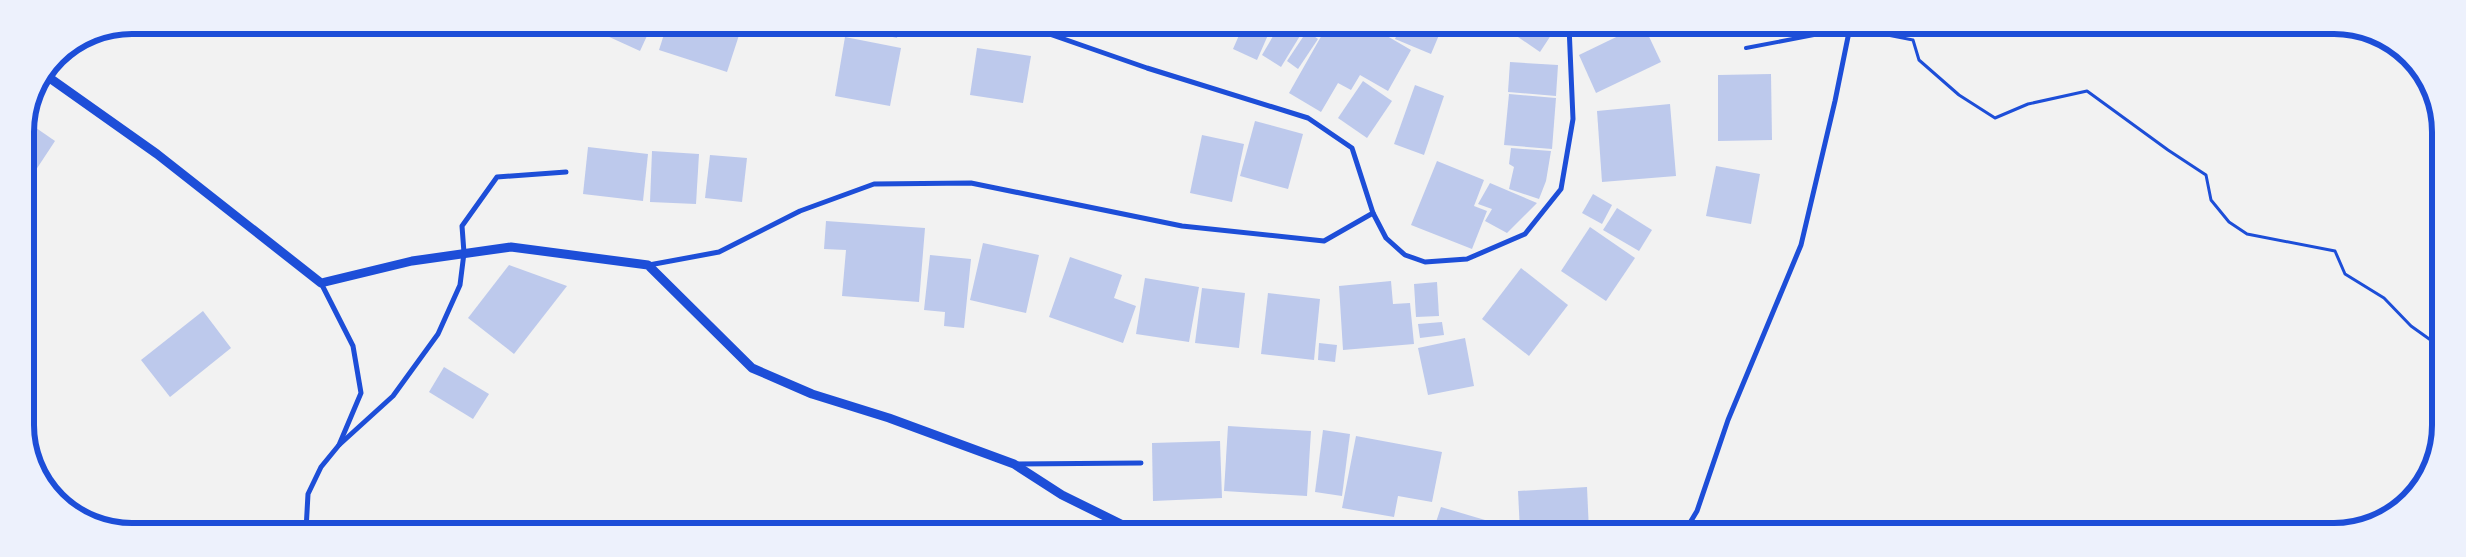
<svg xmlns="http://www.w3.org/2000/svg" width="2466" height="557" font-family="Jost,sans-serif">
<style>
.building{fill:#bdc9ec}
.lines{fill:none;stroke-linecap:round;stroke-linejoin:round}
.path{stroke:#1d4ed8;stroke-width:3}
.service{stroke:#1d4ed8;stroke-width:4}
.minor{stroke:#1d4ed8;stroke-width:5}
.tertiary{stroke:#1d4ed8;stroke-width:9}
.rim{fill:none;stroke:#1d4ed8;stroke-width:6}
</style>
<rect width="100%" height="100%" fill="#f2f2f2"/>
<g class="building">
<path d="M583 25H652L640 51Z"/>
<path d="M667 25 742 26 727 72 659 50Z"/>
<path d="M844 26H899L897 38Z"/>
<path d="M1093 26H1135L1133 36 1092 29Z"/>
<path d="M1243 26H1272L1257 60 1233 49Z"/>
<path d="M1279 26H1306L1281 67 1262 55Z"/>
<path d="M1327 26H1370L1411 50 1388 91 1360 75 1351 90 1338 83 1321 112 1289 93Z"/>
<path d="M1401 26H1437L1442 28 1431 54 1395 39Z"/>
<path d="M1502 26H1557L1540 52Z"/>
<path d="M1639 26H1644L1661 62 1596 93 1579 55Z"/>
<path d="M1307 31 1318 39 1298 69 1287 61Z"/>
<path d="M845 37 901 48 890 106 835 96Z"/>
<path d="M977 48 1031 56 1023 103 970 95Z"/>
<path d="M1510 62 1558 65 1556 96 1508 92Z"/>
<path d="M1771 74 1772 140 1718 141V75Z"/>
<path d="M1363 81 1392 101 1367 138 1338 118Z"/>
<path d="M1415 85 1444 96 1424 155 1394 144Z"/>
<path d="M1509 94 1556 98 1552 149 1504 145Z"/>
<path d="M1670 104 1676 176 1602 182 1597 111Z"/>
<path d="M26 121 55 141 26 185 25 125Z"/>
<path d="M1255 121 1303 134 1288 189 1240 176Z"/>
<path d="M1202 135 1244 144 1232 202 1190 193Z"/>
<path d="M588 147 648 154 643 201 583 194Z"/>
<path d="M1511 148 1551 151 1546 181 1539 199 1509 189 1514 167 1509 164Z"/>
<path d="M652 151 699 154 696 204 650 202Z"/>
<path d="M710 155 747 158 742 202 705 198Z"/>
<path d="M1437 161 1484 180 1474 206 1487 211 1472 249 1411 225Z"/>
<path d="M1716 166 1760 174 1751 224 1706 216Z"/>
<path d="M1490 183 1537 203 1507 233 1485 221 1492 209 1478 204Z"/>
<path d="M1593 194 1612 205 1602 224 1582 213Z"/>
<path d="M1617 208 1652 230 1639 251 1603 230Z"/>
<path d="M826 221 925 228 919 302 842 296 846 250 824 249Z"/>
<path d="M1590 227 1635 258 1606 301 1561 271Z"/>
<path d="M983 243 1039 255 1026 313 970 300Z"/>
<path d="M930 255 971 259 964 328 944 326 945 312 924 310Z"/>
<path d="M1070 257 1122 275 1114 298 1136 306 1123 343 1049 317Z"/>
<path d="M509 265 567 286 514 354 468 318Z"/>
<path d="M1521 268 1568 305 1529 356 1482 319Z"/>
<path d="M1145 278 1199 287 1189 342 1136 334Z"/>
<path d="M1391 281 1393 304 1410 303 1414 344 1343 350 1339 286Z"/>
<path d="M1437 282 1439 316 1416 317 1414 284Z"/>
<path d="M1202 288 1245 293 1239 348 1195 343Z"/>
<path d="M1268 293 1320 299 1314 360 1261 354Z"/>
<path d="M203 311 231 348 170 397 141 360Z"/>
<path d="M1442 322 1444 335 1420 338 1418 324Z"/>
<path d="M1465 338 1474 386 1428 395 1418 348Z"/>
<path d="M1319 343 1337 345 1335 362 1318 360Z"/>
<path d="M444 367 489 394 473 419 429 392Z"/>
<path d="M1228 426 1311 431 1307 496 1224 491Z"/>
<path d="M1323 430 1350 434 1342 496 1315 492Z"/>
<path d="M1356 436 1442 452 1432 502 1398 496 1394 517 1342 508Z"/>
<path d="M1220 441 1222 498 1153 501 1152 443Z"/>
<path d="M1587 487 1589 531H1520L1518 491Z"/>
<path d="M1441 507 1485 520 1482 531H1433Z"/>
</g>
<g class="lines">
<path class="path" d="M1872 32 1913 40 1919 60 1959 95 1995 118 2028 104 2087 91 2168 150 2206 175 2211 200 2229 222 2247 234 2335 251 2345 274 2384 298 2411 326 2439 346"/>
<path class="service" d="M1746 48 1850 28"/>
<g class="minor">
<path d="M1373 213 1386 238 1405 255 1425 262 1467 259 1525 234 1561 189 1573 119 1569 26"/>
<path d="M649 265 719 252 800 211 874 184 971 183 1182 226 1324 241 1373 213 1352 148 1308 118 1147 68 1035 29 1032 26"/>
<path d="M339 445 393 396 438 334 460 285 464 253 462 226 497 177 566 172"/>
<path d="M1017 464 1141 463"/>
<path d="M306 530 308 494 321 467 339 445 361 393 353 346 321 283"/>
<path d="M1685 531 1697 511 1728 420 1801 245 1835 101 1850 27"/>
</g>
<path class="tertiary" d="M44 74 157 154 321 283 412 261 511 247 648 265 752 368 812 394 889 418 1014 464 1062 495 1135 531"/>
</g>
<path d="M0 0H2466V557H0ZM132 34H2334A98 98 0 0 1 2432 132V425A98 98 0 0 1 2334 523H132A98 98 0 0 1 34 425V132A98 98 0 0 1 132 34Z" fill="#edf1fc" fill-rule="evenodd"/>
<path class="rim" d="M132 34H2334A98 98 0 0 1 2432 132V425A98 98 0 0 1 2334 523H132A98 98 0 0 1 34 425V132A98 98 0 0 1 132 34Z"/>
</svg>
